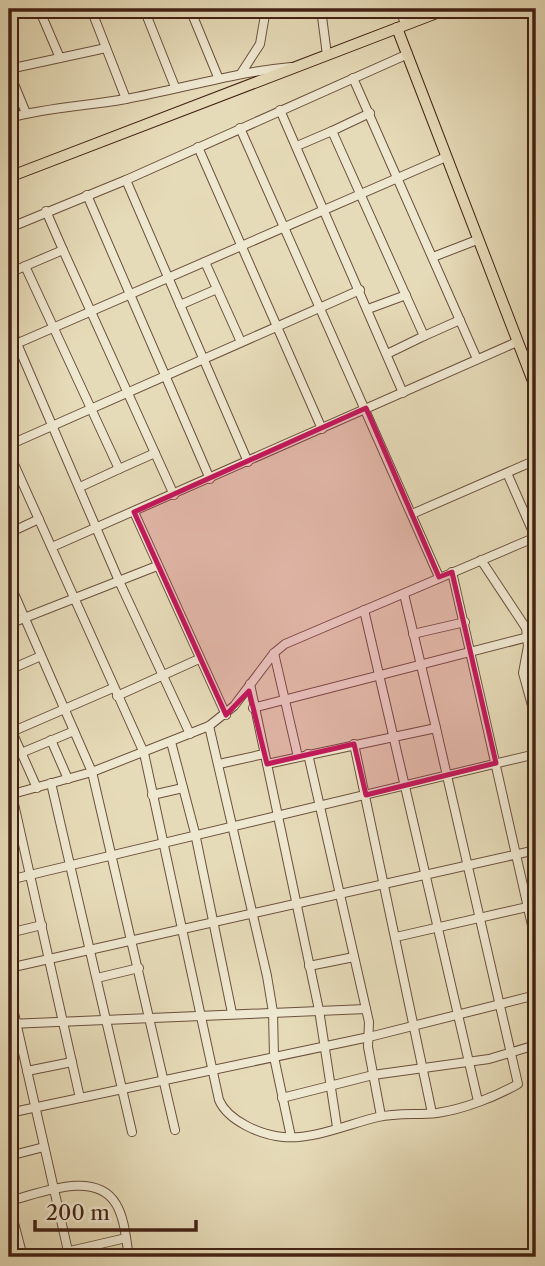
<svg xmlns="http://www.w3.org/2000/svg" width="545" height="1266" font-family="'Libre Caslon Text',serif">
<style>
.lines{fill:none;stroke-linecap:round;stroke-linejoin:round}
.minor-casing{stroke:#6b503c;stroke-width:10}
.major-casing{stroke:#422113;stroke-width:12}
.minor{stroke:#efe8d1;stroke-width:8}
.major{stroke:#e6dbb8;stroke-width:10}
.marked{fill:#c2185b;fill-opacity:0.2;stroke:#c2185b;stroke-width:5;stroke-linejoin:round}
</style>
<rect width="100%" height="100%" fill="#e6dbb8"/>
<filter id="stains"><feTurbulence type="fractalNoise" baseFrequency=".00286" numOctaves="4"/><feColorMatrix values="0 0 0 0 .2 0 0 0 0 .09 0 0 0 0 .02 0 0 0 .5 -.17"/></filter>
<radialGradient id="worn" r=".72"><stop offset=".6" stop-color="#630" stop-opacity="0"/><stop offset="1" stop-color="#630" stop-opacity=".3"/></radialGradient>
<g class="lines">
<g class="minor-casing">
<g id="minor">
<path d="M39 9 60 58"/>
<path d="M91 9 126 99"/>
<path d="M144 9 175 87"/>
<path d="M190 9 218 77"/>
<path d="M321 9 327 55"/>
<path d="M400 9 405 24"/>
<path d="M9 16 25 9"/>
<path d="M9 69 106 48"/>
<path d="M9 72 26 113"/>
<path d="M242 72 260 44 266 9"/>
<path d="M353 78 477 359"/>
<path d="M280 110 403 393"/>
<path d="M370 113 332 131 424 336 460 320"/>
<path d="M9 118C48 107 87 106 126 99 182 89 235 72 291 67"/>
<path d="M240 128 439 577"/>
<path d="M297 146 332 131"/>
<path d="M198 147 322 429"/>
<path d="M126 180 248 462"/>
<path d="M87 195 210 479"/>
<path d="M9 228 126 180 408 54"/>
<path d="M63 250 174 495"/>
<path d="M433 257 477 240"/>
<path d="M205 262 241 342"/>
<path d="M25 266 119 469 80 487"/>
<path d="M9 273 63 250 46 211"/>
<path d="M180 305 217 289"/>
<path d="M368 309 406 295"/>
<path d="M9 325 119 581 190 734"/>
<path d="M9 347 446 157"/>
<path d="M387 354 424 336"/>
<path d="M9 445 360 290"/>
<path d="M9 453 144 753 219 1100C228 1121 261 1135 283 1137 313 1140 348 1124 378 1117 397 1113 417 1115 437 1113 464 1109 495 1097 518 1084L436 728 267 764 319 1010 337 1127"/>
<path d="M119 469 155 453"/>
<path d="M507 473 536 539"/>
<path d="M134 512 226 715"/>
<path d="M412 514 536 460"/>
<path d="M9 533 39 519"/>
<path d="M52 547 517 342"/>
<path d="M481 560 526 628 528 646 523 673 536 720"/>
<path d="M452 572 536 943"/>
<path d="M9 582 92 772 175 1130"/>
<path d="M404 594 436 728"/>
<path d="M364 610 478 1101"/>
<path d="M9 624 157 566"/>
<path d="M413 634 465 622"/>
<path d="M274 653 298 757"/>
<path d="M9 670 41 656"/>
<path d="M250 684 267 764"/>
<path d="M117 696 199 659"/>
<path d="M253 708 536 635"/>
<path d="M9 725 37 788"/>
<path d="M209 726 267 976 273 1012 274 1057 291 1137"/>
<path d="M9 733 113 688"/>
<path d="M51 740 68 779"/>
<path d="M171 742 195 833 232 1013"/>
<path d="M354 744 432 1113"/>
<path d="M21 753 74 731"/>
<path d="M308 754 369 1022 368 1047 381 1116"/>
<path d="M219 764 264 754"/>
<path d="M51 783 132 1132"/>
<path d="M9 795 92 772 209 726 234 706 274 653 285 644 536 537"/>
<path d="M12 795 80 1098"/>
<path d="M152 795 183 788"/>
<path d="M9 880 536 754"/>
<path d="M9 933 42 925"/>
<path d="M396 937 536 905"/>
<path d="M309 966 354 957"/>
<path d="M9 968 536 850"/>
<path d="M97 978 139 968"/>
<path d="M9 991 68 1251"/>
<path d="M9 1024 366 1009"/>
<path d="M27 1071 72 1062"/>
<path d="M282 1098 373 1075 489 1059 536 1045"/>
<path d="M9 1113 369 1037 536 995"/>
<path d="M9 1156 44 1147"/>
<path d="M9 1201C39 1194 95 1169 116 1204 125 1219 126 1240 129 1257"/>
<path d="M9 1204 23 1257"/>
<path d="M44 1257 126 1238"/>
</g>
</g>
<g class="major-casing">
<g id="major">
<path d="M397 28 536 389"/>
<path d="M9 177 447 9"/>
</g>
</g>
<use href="#minor" class="minor"/>
<use href="#major" class="major"/>
</g>
<path class="marked" d="M366 408 439 577 452 572 496 763 366 795 354 744 267 764 249 691 226 715 134 512Z"/>
<rect width="545" height="1266" fill="none" stroke="#e6dbb8" stroke-width="35"/>
<rect x="10" y="10" width="524" height="1245" fill="none" stroke="#422113" stroke-width="3.5"/>
<rect x="18" y="18" width="510" height="1231" fill="none" stroke="#422113" stroke-width="2"/>
<path d="M35 1220v10h161v-10" fill="none" stroke="#422113" stroke-width="3.5"/>
<text x="46" y="1220" font-size="21" fill="#422113" stroke="#efe8d1" stroke-width="5" paint-order="stroke">200 m</text>
<rect width="100%" height="100%" filter="url(#stains)"/>
<rect width="100%" height="100%" fill="url(#worn)"/>
</svg>
